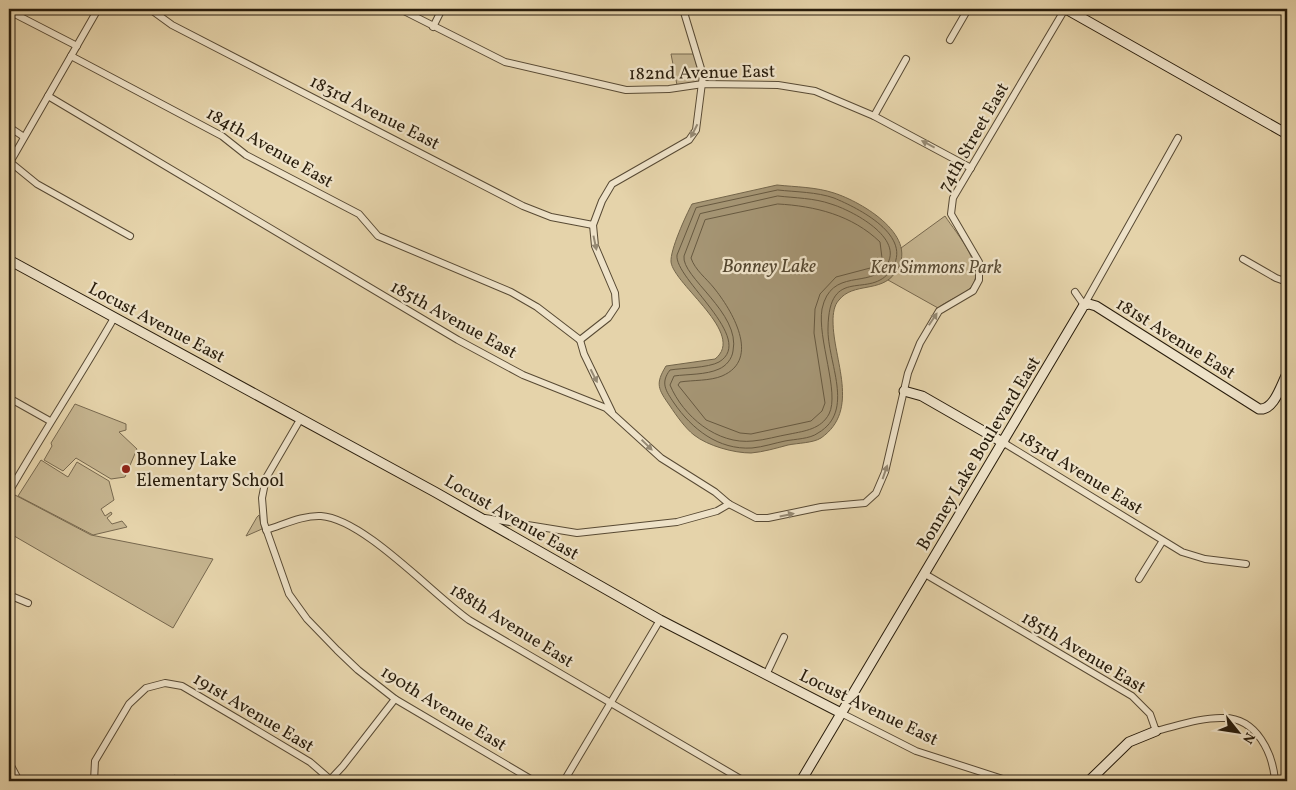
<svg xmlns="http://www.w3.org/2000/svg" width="1296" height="790" font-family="Vollkorn,serif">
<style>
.green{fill:#c5b48f;stroke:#77684e}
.water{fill:#a59574;stroke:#73654a}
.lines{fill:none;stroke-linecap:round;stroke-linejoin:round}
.shore{stroke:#675940;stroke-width:1}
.street-casing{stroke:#584a34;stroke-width:8}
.secondary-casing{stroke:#291d0c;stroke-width:11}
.street{stroke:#eee2c8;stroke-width:6}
.secondary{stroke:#eee2c8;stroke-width:9}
.oneway{fill:#958973}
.poi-dot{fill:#8f2418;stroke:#eee2c8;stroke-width:2}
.labels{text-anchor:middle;stroke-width:4.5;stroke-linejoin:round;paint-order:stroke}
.street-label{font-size:18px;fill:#291d0c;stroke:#eee2c8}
.park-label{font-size:18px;font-style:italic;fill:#584a33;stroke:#eee2c8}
.poi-label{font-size:18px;fill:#291d0c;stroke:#eee2c8;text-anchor:start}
.water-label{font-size:19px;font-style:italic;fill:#544730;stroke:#eee2c8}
</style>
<rect width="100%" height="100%" fill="#e5d3aa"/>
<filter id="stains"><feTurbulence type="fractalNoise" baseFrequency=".004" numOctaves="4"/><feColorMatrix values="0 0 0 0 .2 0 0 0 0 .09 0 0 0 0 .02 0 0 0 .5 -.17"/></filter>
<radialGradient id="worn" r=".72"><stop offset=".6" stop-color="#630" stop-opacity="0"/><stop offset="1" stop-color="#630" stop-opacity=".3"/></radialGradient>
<g class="green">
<path d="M671 54H694L699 76 696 82 677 85Z"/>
<path d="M945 216C956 233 991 272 968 290 959 297 948 300 938 308L888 280C899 271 900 262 901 248Z"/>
<path d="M75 404 126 424V430L119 432 137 449 125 477 111 479 76 458 63 471 44 460 52 446 51 443Z"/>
<path d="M41 460 68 477 77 462 109 481 114 500 101 509 105 516 111 512 112 514 107 518 112 524 122 521 127 527 93 535 18 496Z"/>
<path d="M15 495 91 535 213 559 173 628 9 533V507Z"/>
<path d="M259 515 262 529 246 536 257 517Z"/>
</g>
<path class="water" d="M777 185C796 187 816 187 834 193 862 202 922 237 895 273 881 293 853 282 839 300 834 305 833 314 833 321 833 360 861 410 821 438 813 443 798 443 788 445 777 448 763 452 751 453 734 453 708 446 694 435 685 428 676 415 670 406 658 389 655 384 666 366L715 359C747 334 674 285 671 262 670 250 686 215 692 204Z"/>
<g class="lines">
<g class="shore">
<path d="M778 190C796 192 817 192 834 198 858 208 915 236 891 270 870 301 829 263 828 328 827 362 856 411 818 433 810 439 795 439 785 441 775 443 763 447 752 448 718 450 692 429 674 403 666 391 660 383 670 370 682 368 708 368 719 362 757 339 674 279 677 255L696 208Z"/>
<path d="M778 196C795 198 814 198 831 204 851 210 906 238 886 266 870 289 831 267 822 309 817 338 840 393 829 414 821 429 805 431 790 434 778 436 765 440 753 441 717 445 683 416 670 385L674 376C688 374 706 375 719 369 726 366 732 359 733 351 741 313 681 277 684 256L700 214Z"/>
<path d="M778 204C815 206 852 215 880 242L882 258 874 267 836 277 820 294 815 309 814 333 825 403 822 411 811 421 751 434 740 433 706 420 678 385 680 382C693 380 710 381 722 376 762 359 731 309 714 288 706 278 695 270 691 258L705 220Z"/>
</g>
<g class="street-casing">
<g id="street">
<path d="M150 9 172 25 523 206 551 217 593 225"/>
<path d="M400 9 505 62 626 90 669 89 703 84 778 85 815 91 874 116 971 168"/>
<path d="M9 11 77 46"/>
<path d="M433 27 442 9"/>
<path d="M950 40 968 9"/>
<path d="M71 56 222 136 246 155 359 214 378 236 511 292 537 307 580 340"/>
<path d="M48 96 458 340 523 375 606 408 661 458 715 492 729 504 756 518H768L821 507 865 503 876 493 885 472 908 373 920 343 939 311 973 291 979 280V262L951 214 953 198 1065 9"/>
<path d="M874 116 906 59"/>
<path d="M9 127 24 137"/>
<path d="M10 162 37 184 130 236"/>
<path d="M9 164 98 9"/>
<path d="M1243 259 1276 278 1287 282"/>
<path d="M1075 292 1084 305 1178 138"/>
<path d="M580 340 608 318 616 306 615 293 595 246 593 225 602 201 612 184 689 140 696 130 703 75 683 9"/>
<path d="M580 340 584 354 612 412"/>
<path d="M9 398 50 421"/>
<path d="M301 418 266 478 262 498 264 523 289 594 307 619 337 650 358 670 395 699 534 781"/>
<path d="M1004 443 1182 552 1205 559 1246 564"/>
<path d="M9 492C43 433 80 377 114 318"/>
<path d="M485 518 577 533 677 522 717 511 729 504"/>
<path d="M266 530C283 525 303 515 321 516 364 519 432 594 469 620L744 781"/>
<path d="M925 574 1132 696 1150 714 1156 731C1177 726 1202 717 1224 718 1257 718 1273 754 1275 781"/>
<path d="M1139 579 1162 542"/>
<path d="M9 595 28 603"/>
<path d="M766 675 784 637"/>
<path d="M841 713 916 751 1009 781"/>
<path d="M9 762 19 781"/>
<path d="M94 781 95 761 129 704 146 688 165 683 182 686 238 719 310 762 332 781"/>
<path d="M174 781 175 779"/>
<path d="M329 781 343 766 395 699"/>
<path d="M564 781 660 620"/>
</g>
</g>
<g class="secondary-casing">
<g id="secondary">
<path d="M1066 9 1287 134"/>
<path d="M9 260 435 492 660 620 841 713"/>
<path d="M904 391 922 396 1004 443"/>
<path d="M801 781 1084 305 1089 304 1096 306 1259 409C1274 411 1281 385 1287 374"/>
<path d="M1089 781 1129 742 1156 731"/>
</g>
</g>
<use href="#street" class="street"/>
<use href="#secondary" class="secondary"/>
</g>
<defs><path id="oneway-solid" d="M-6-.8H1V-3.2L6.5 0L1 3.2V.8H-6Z" transform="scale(1.25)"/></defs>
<g class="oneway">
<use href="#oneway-solid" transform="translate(694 131) rotate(117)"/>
<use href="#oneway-solid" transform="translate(928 144) rotate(-152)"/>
<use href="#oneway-solid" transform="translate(595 243) rotate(78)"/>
<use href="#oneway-solid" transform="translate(933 319) rotate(-56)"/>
<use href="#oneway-solid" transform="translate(594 376) rotate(63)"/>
<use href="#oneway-solid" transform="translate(647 445) rotate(44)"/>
<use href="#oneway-solid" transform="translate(885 472) rotate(-71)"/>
<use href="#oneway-solid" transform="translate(787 515) rotate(-12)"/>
</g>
<circle class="poi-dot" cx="126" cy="469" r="5"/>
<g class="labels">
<g class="street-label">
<text transform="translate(702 72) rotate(-1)" y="6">182nd Avenue East</text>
<text transform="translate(375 112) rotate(27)" y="6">183rd Avenue East</text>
<text transform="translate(973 137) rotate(-60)" y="6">74th Street East</text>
<text transform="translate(270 147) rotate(30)" y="6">184th Avenue East</text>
<text transform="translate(454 319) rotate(29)" y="6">185th Avenue East</text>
<text transform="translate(157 322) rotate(28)" y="6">Locust Avenue East</text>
<text transform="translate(1176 338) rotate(32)" y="6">181st Avenue East</text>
<text transform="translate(978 453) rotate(-59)" y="6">Bonney Lake Boulevard East</text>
<text transform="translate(1081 472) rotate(32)" y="6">183rd Avenue East</text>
<text transform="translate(512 517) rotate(30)" y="6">Locust Avenue East</text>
<text transform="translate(512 625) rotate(32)" y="6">188th Avenue East</text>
<text transform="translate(1084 652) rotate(31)" y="6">185th Avenue East</text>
<text transform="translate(869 707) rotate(26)" y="6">Locust Avenue East</text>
<text transform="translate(444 708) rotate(32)" y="6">190th Avenue East</text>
<text transform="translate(254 712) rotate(31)" y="6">191st Avenue East</text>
</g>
<g class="park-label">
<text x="936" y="273">Ken Simmons Park</text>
</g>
<g class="poi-label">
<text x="136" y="465">Bonney Lake<tspan x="136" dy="21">Elementary School</tspan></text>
</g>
<g class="water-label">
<text x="769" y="272">Bonney Lake</text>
</g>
</g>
<rect width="1296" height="790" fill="none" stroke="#e5d3aa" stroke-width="30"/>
<rect x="10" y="10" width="1276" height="770" fill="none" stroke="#291d0c" stroke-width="2.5"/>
<rect x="15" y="15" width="1266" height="760" fill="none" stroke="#291d0c"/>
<g transform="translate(1238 732) rotate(120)" stroke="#eee2c8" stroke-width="4" paint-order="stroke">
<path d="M0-4L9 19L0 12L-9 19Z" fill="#291d0c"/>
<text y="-8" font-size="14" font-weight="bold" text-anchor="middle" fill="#291d0c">N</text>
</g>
<rect width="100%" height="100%" filter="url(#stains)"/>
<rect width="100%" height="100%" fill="url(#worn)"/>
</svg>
